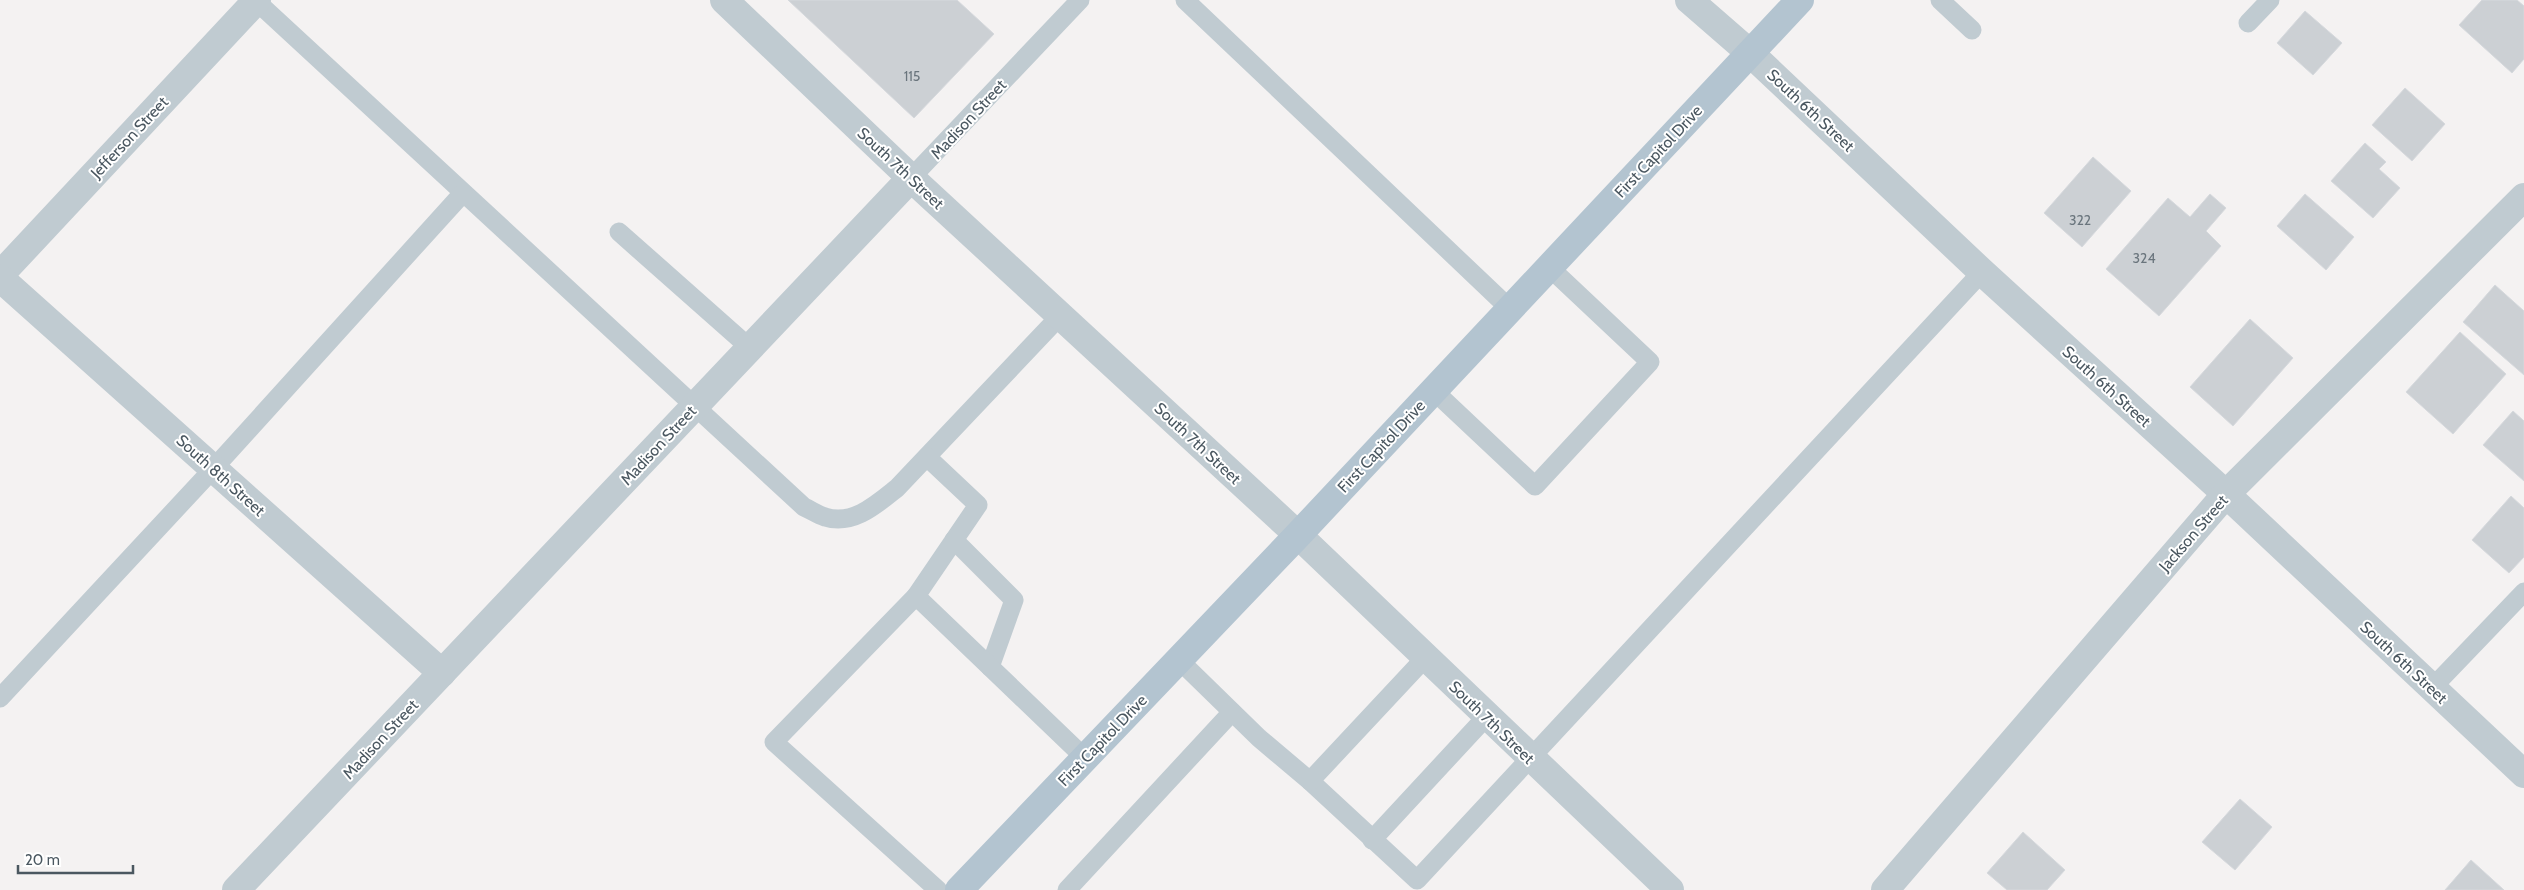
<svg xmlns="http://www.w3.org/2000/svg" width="2524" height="890" font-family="Cabin,sans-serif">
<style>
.building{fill:#ccd0d4;stroke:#d6d9dd}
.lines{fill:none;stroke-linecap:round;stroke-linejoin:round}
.service{stroke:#c0cbd1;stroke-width:19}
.minor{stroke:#c0cbd1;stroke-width:28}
.primary{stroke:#b3c4d0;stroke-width:28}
.labels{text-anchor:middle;stroke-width:4;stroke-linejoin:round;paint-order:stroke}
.number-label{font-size:14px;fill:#6a757d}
.street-label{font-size:16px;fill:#4a5760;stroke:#fff}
</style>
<rect width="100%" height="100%" fill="#f4f2f2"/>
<g class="building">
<path d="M788 0H957L994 34 914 118Z"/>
<path d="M2482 0H2517L2524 6V59L2512 73 2459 25Z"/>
<path d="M2305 11 2342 43 2313 75 2277 43Z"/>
<path d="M2405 88 2445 124 2412 161 2372 125Z"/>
<path d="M2365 143 2386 162 2379 169 2400 188 2373 218 2331 181Z"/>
<path d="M2093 157 2131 191 2082 247 2044 213Z"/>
<path d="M2210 194 2226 208 2206 231 2221 246 2159 316 2106 269 2168 198 2190 217Z"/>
<path d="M2305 194 2354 237 2326 270 2277 226Z"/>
<path d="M2495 285 2524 311V375L2463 322Z"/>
<path d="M2250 319 2293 358 2233 426 2190 387Z"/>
<path d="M2460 332 2506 374 2453 434 2406 392Z"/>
<path d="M2513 411 2524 421V481L2483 445Z"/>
<path d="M2511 496 2524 508V557L2509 573 2472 540Z"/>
<path d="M2240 799 2272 827 2235 870 2202 842Z"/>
<path d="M2023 832 2065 870 2047 890H2007L1987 873Z"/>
<path d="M2471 860 2504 890H2445Z"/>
</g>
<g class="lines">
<g class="service">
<path d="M1185 0 1509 308"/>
<path d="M1940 0 1972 30"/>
<path d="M256 1 804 507C811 510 818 515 825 517 853 526 877 504 897 488L1060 316"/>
<path d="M2248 23 2270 0"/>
<path d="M911 178 1080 0"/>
<path d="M619 232 750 348"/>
<path d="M1433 390 1535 486 1650 362 1548 266"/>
<path d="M954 540 1014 600 990 667"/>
<path d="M916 596 978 505 927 457"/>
<path d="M1179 660 1259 738 1310 781 1417 880 1982 272"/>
<path d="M2432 688 2524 592"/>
<path d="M0 698 213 469 463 193"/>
<path d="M1310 781 1425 658"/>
<path d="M1372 840 1486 717"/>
<path d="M938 890 774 742 916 596 1085 758"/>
<path d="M1067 890 1232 712"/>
</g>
<g class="minor">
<path d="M724 0 911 178 1298 535 1670 890"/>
<path d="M1689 0 1750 53 1982 272 2226 494 2524 774"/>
<path d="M0 275 257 0"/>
<path d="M0 278 442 673"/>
<path d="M236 890 911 178"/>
<path d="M1885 890 2226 494 2524 197"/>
</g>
<path class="primary" d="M959 890 1298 535 1800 0"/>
</g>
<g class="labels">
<g class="number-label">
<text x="912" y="81">115</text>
<text x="2080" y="225">322</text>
<text x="2144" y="263">324</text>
</g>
<g class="street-label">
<text transform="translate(1811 110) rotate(43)" y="6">South 6th Street</text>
<text transform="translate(968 119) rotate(-47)" y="6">Madison Street</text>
<text transform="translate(129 137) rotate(-47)" y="6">Jefferson Street</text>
<text transform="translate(1658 151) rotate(-47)" y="6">First Capitol Drive</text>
<text transform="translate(901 168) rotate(43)" y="6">South 7th Street</text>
<text transform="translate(2107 386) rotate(42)" y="6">South 6th Street</text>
<text transform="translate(1198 443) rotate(43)" y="6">South 7th Street</text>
<text transform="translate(658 445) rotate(-47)" y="6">Madison Street</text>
<text transform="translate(1381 446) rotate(-47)" y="6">First Capitol Drive</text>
<text transform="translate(221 475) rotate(42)" y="6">South 8th Street</text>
<text transform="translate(2193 533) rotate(-49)" y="6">Jackson Street</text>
<text transform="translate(2404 662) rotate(43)" y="6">South 6th Street</text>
<text transform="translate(1492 722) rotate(44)" y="6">South 7th Street</text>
<text transform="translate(380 739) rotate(-47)" y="6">Madison Street</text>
<text transform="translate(1102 740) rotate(-46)" y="6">First Capitol Drive</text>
</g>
</g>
<path d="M18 865v8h115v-8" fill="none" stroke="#4a5760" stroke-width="2.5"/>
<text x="25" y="865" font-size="15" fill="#4a5760" stroke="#ffffff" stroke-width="4" paint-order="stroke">20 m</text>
</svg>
